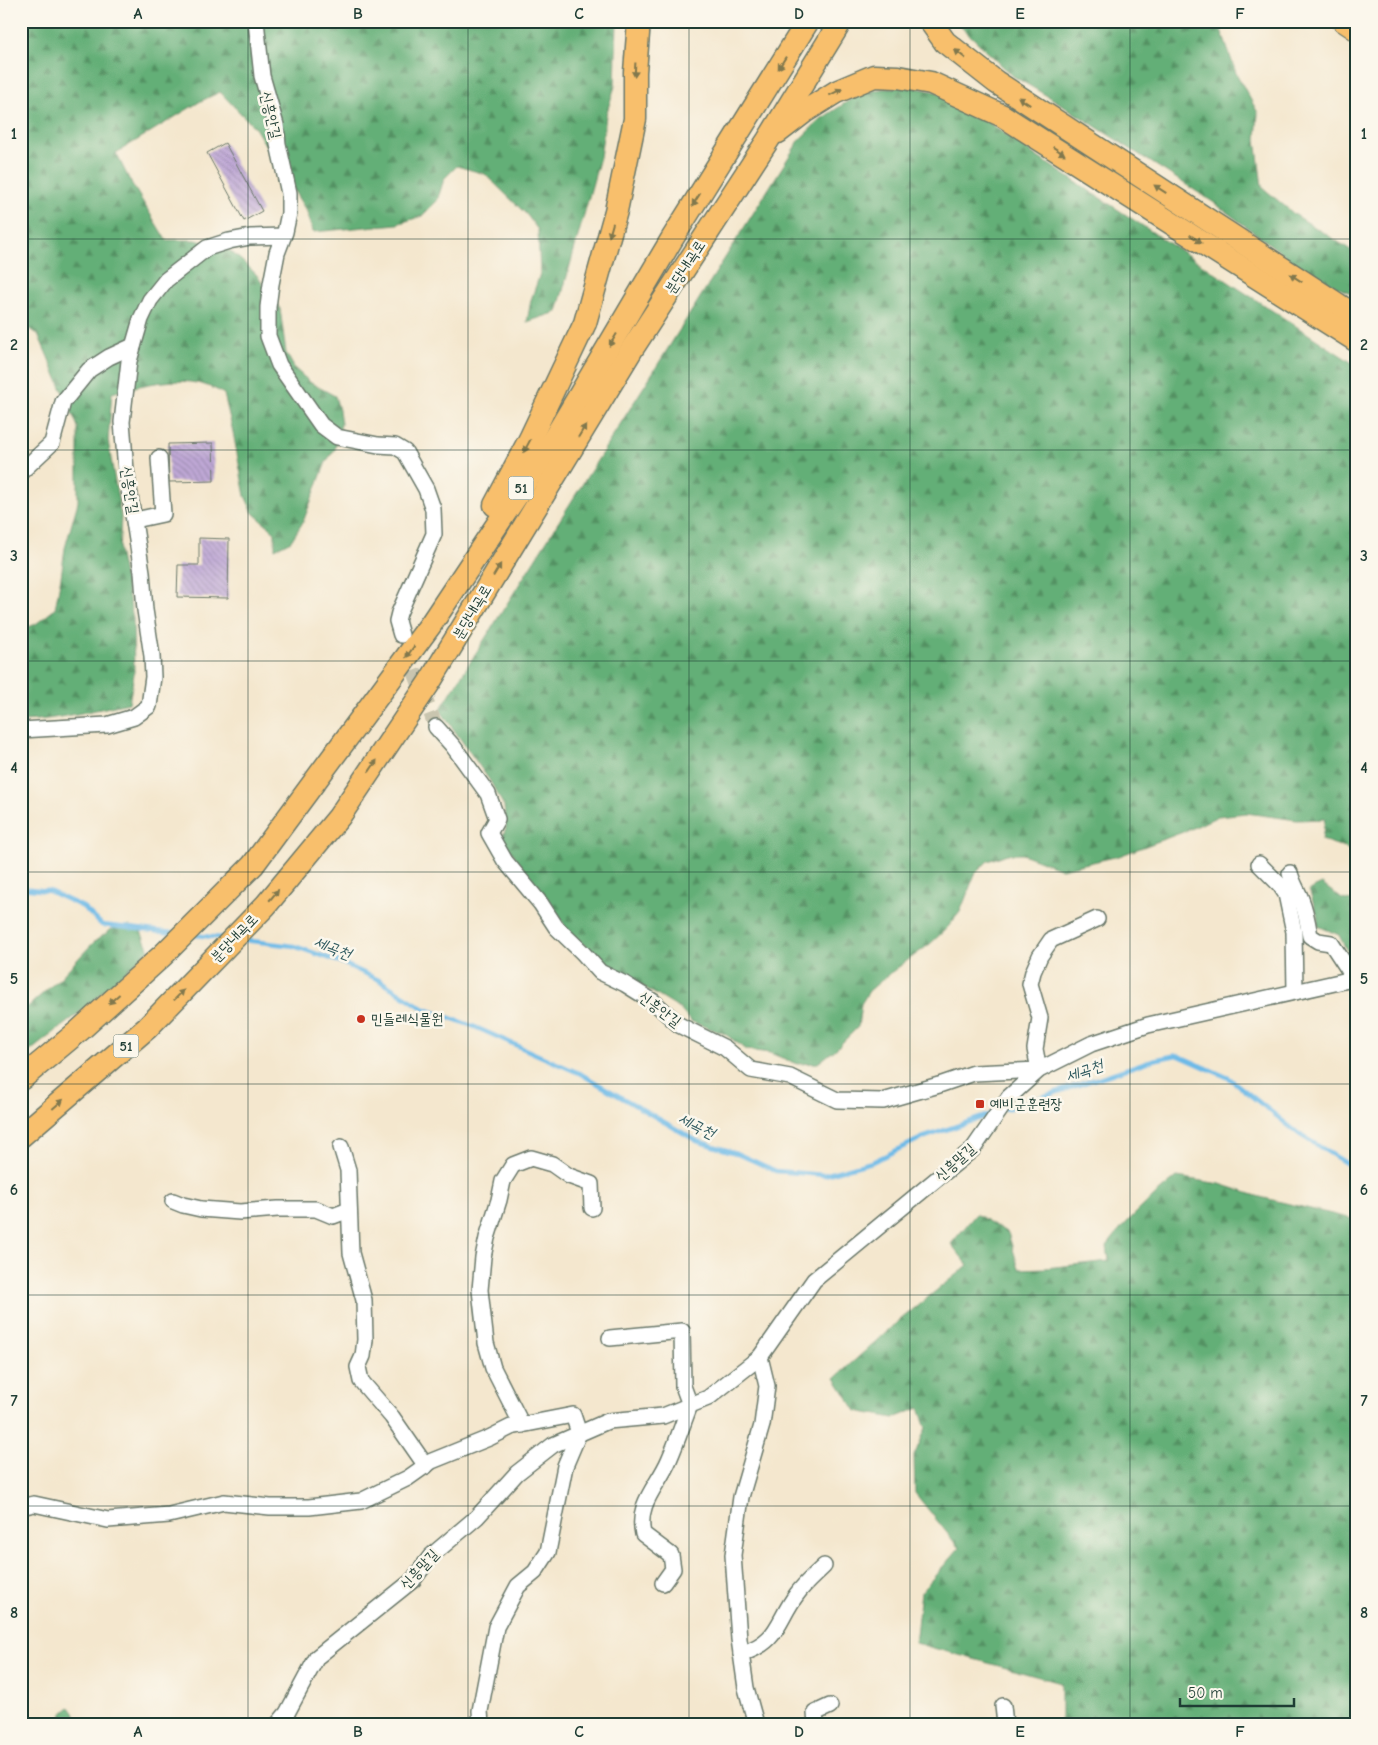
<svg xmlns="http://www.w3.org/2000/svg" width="1378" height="1745" font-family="'Comic Neue','Poor Story',sans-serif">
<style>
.forest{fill:url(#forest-firs);stroke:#427656}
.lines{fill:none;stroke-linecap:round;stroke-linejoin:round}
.stream{stroke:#6dbae7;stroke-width:4.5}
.building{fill:url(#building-back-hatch)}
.minor-tunnel{stroke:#c9c5af;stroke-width:15;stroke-dasharray:15 8;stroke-linecap:butt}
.minor-casing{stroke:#6a786a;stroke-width:18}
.major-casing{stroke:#6a786a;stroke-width:22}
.highway-casing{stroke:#6a786a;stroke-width:25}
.minor{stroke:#fff;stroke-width:15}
.major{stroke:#f8bf6c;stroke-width:20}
.highway{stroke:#f8bf6c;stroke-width:22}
.oneway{fill:#81784d}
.grid{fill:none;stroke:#1f3d34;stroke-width:1;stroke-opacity:0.55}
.poi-dot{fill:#c8321e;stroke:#fbf7ec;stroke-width:2}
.labels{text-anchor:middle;stroke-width:5;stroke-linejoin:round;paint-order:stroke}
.shield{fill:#fbf7ec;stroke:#61756b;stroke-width:1}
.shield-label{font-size:14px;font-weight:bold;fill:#1f3d34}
.street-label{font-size:15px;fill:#1f3d34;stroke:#fbf7ec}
.poi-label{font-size:15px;fill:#1f3d34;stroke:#fbf7ec;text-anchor:start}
.water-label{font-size:16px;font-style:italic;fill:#325c61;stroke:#fbf7ec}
.neatline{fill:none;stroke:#1f3d34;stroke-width:2}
.grid-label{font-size:16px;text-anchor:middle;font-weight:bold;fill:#1f3d34}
</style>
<defs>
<pattern id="forest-firs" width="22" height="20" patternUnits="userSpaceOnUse" patternTransform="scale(1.25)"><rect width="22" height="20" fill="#64af77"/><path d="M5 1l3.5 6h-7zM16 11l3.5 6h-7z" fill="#529062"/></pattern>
<pattern id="building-back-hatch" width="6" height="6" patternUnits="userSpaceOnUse" patternTransform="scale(1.25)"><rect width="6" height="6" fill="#bfa8d6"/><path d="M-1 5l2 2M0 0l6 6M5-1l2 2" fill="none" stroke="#9b8aae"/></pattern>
</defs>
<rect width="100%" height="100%" fill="#fbf7ec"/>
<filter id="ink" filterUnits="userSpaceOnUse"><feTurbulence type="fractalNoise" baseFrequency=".02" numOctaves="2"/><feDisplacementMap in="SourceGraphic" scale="10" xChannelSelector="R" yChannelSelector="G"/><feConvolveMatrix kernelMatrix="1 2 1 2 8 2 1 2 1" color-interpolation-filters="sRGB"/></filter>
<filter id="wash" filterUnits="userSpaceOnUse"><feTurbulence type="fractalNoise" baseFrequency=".0096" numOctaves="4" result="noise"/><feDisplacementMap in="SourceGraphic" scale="20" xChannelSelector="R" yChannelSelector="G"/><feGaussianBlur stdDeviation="1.12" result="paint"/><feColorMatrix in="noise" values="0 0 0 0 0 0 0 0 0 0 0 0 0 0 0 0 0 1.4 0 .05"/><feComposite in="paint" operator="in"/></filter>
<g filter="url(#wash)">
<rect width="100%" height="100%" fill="#f4e7ce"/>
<g class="forest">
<path d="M21 21H617L615 86 606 115 600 157 557 312 527 322 531 300 540 274 538 230 527 215 485 174 457 166 444 179 437 201 422 216 397 224 313 232 307 212 255 128 220 92 201 101 116 153 129 179 166 240H196L230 251 242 261 256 274 280 309 286 353 295 369 311 383 335 396 339 410 341 424 335 449 326 462 303 522 291 541 275 549V532L253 513 245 496 233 432 224 394C190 372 149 383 112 393L108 441 121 517 119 551 133 618 134 674 129 703C93 710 58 720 21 721V630L36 624 55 609 61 577 65 548 78 502V427L38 334 21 324Z"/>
<path d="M955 21H1218L1236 73 1258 113 1256 139 1262 187 1294 214 1357 254V297L1351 293 1333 286 1303 269 1213 202 1056 101 1013 76Z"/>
<path d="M907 86 937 92 978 115 1039 158 1357 366V854L1343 847 1322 840 1325 819 1297 820 1246 813 1218 816 1191 829 1119 856 1062 869 1022 854H1007L988 861 975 874 960 912 947 928 930 944 889 974 869 991 861 1004 858 1027 836 1049 818 1063 797 1064 770 1053 747 1050 725 1034 690 1021 680 1009 606 964 569 932 546 897 532 882 502 837 506 828 504 806 490 781 440 710 800 139 821 119 859 94 881 89Z"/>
<path d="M1322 884 1342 899 1357 902V951H1347L1339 935 1318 926 1317 914 1309 890Z"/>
<path d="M129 926 140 929 149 950 78 1014 21 1058V1013L60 978 94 942 112 929Z"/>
<path d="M1177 1177 1220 1184 1260 1197 1357 1220V1724H1061V1683L915 1643 921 1592 959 1548 915 1493 914 1456 926 1428 919 1408 894 1418 856 1411 835 1378 895 1324 968 1265 951 1244 976 1214 1008 1233 1019 1269 1046 1268 1109 1261 1107 1246C1127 1219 1151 1198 1177 1177Z"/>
<path d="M70 1707 82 1724H57L63 1713Z"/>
</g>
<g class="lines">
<g class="stream">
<path d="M21 888 49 891 83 907 102 925 173 933"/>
<path d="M193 935 223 938"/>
<path d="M243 940 294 946 340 962 379 980 423 1008 475 1027 581 1074 697 1141 736 1153 776 1171 824 1175 872 1162 922 1138 992 1114"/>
<path d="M1006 1109 1153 1060 1177 1055 1229 1078 1299 1134 1357 1170"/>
</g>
</g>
<g id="blocks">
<g class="building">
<path d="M225 143 262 211 244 221 207 153Z"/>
<path d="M213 443 214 481 169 482 168 444Z"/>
<path d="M199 538 229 539 228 598 177 597 178 565H199Z"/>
</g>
</g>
</g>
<g filter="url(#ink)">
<use href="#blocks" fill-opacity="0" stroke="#6a786a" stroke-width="1"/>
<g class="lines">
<path class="minor-tunnel" d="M406 649 436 727"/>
<g class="minor-casing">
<g id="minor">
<path d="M256 21 262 76 276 125 278 144 289 193V213L285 232 277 253 271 284 268 307V336L279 365 321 425 337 437 378 445 395 446 405 452 426 489 433 509 434 534 399 613 397 621 401 635"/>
<path d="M21 472 52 443 63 402 89 370 109 357 133 346"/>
<path d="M135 520 163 514 159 458"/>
<path d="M436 727 453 746 488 794 497 819 489 833 505 861 541 904 556 927 582 952 600 972 625 984 654 1002 679 1025 725 1048 751 1070 790 1077 837 1100 883 1101 939 1085 974 1073 1039 1070 1035 1049 1040 1018 1030 984 1033 972 1040 956 1051 940 1097 919"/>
<path d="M21 730 107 725 134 717 149 706 153 677 152 656 145 610 142 572 126 470 122 422 129 361 141 319 150 300 166 280 207 248 229 241 250 237 283 236"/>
<path d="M1259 864 1280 885 1286 894 1294 932 1295 992"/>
<path d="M1290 873C1293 884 1297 889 1301 899 1306 911 1308 924 1310 936L1318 941 1331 943 1354 978"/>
<path d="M341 1147 348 1170 351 1253 364 1300 365 1340 363 1356 358 1367 361 1381 392 1417 426 1466"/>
<path d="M173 1201 183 1205 201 1209 240 1212 278 1209H316L333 1216 349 1210"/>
<path d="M610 1338 682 1331 683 1386 690 1405C683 1423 677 1442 669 1460 658 1486 636 1503 643 1534L671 1555 673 1569 663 1583"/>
<path d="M522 1425 493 1368 486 1343 480 1290 483 1257 487 1238 499 1200 503 1181 513 1165 531 1158 552 1164 569 1176 591 1184 592 1208"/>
<path d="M21 1507 34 1504 108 1520 169 1515 224 1502 270 1507H309L361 1501 408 1478 432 1461 489 1438 511 1427 573 1415 579 1433 565 1466 548 1552 535 1572 518 1586 496 1627 480 1711 481 1724"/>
<path d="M741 1654C780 1641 776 1622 797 1594 805 1583 815 1575 824 1566"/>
<path d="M1003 1706 1005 1724"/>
<path d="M278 1724 287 1713 317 1657 413 1580 431 1556 477 1517 517 1473 553 1445 608 1421 663 1416 708 1398 760 1357 814 1280 973 1149 1009 1097 1039 1070 1091 1044 1148 1025 1357 978"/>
<path d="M756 1724 746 1688 739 1639 733 1555 741 1497 762 1425 767 1386 760 1357"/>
<path d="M816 1724 815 1713 830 1706"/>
</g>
</g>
<g class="major-casing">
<path id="major" d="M1342 21 1357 31"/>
</g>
<g class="highway-casing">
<g id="highway">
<path d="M930 21 945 42 996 82 1357 317"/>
<path d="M778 132 804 112 836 92 874 76 898 77 931 83 1003 116 1357 341"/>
<path d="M495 505 530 439 585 323 616 211 635 119V72L639 21"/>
<path d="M21 1079 80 1030 163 955 253 865 431 624 549 447 672 239 808 21"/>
<path d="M21 1136 147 1028 266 905 339 817 429 683 632 349 768 140 841 21"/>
</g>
</g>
<use href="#minor" class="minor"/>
<use href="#major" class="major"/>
<use href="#highway" class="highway"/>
</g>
<defs><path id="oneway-solid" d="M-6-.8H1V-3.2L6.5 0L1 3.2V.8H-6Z" transform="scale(1.25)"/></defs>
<g class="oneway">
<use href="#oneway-solid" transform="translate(960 54) rotate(-142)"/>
<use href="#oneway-solid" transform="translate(782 63) rotate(122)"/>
<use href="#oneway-solid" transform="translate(635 70) rotate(93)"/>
<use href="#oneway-solid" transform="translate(836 92) rotate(-27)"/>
<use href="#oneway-solid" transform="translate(1024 101) rotate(-147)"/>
<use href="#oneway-solid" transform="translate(1059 151) rotate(33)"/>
<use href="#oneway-solid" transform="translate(1160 189) rotate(-147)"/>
<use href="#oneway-solid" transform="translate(696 200) rotate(122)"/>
<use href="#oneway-solid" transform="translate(611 230) rotate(106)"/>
<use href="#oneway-solid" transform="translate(1196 239) rotate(33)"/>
<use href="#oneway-solid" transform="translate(1296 278) rotate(-147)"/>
<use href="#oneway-solid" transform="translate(613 340) rotate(121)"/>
<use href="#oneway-solid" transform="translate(582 431) rotate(-59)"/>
<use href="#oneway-solid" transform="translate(527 446) rotate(118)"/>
<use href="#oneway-solid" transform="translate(497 570) rotate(-59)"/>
<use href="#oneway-solid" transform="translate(410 652) rotate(126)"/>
<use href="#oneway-solid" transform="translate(373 766) rotate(-56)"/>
<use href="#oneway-solid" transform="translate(274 895) rotate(-50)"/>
<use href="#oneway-solid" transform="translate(179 995) rotate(-46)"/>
<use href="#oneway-solid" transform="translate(114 999) rotate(138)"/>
<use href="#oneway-solid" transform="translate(58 1104) rotate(-41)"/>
</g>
</g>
<path class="grid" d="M248 21V1724M468 21V1724M689 21V1724M910 21V1724M1130 21V1724M21 239H1357M21 450H1357M21 661H1357M21 872H1357M21 1084H1357M21 1295H1357M21 1506H1357"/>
<g class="poi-dot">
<circle cx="361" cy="1019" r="5"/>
<rect x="975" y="1099" width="10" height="10" rx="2.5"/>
</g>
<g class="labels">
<g class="shield">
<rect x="508.5" y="476.5" width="25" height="23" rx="4"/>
<rect x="113.5" y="1034.5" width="25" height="23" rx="4"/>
</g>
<g class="shield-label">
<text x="521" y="493">51</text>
<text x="126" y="1051">51</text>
</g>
<g class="street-label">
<text transform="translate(271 115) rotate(77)" y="5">신흥안길</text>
<text transform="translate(685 267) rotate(-57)" y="5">분당내곡로</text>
<text transform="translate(130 490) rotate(81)" y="5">신흥안길</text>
<text transform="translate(472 612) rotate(-59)" y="5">분당내곡로</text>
<text transform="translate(234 938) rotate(-46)" y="5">분당내곡로</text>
<text transform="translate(660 1009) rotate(37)" y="5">신흥안길</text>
<text transform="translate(955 1162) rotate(-42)" y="5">신흥말길</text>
<text transform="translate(419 1569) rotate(-47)" y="5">신흥말길</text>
</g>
<g class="poi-label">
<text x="371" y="1024">민들레식물원</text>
<text x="990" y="1109">예비군훈련장</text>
</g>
<g class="water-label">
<text transform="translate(333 947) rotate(21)" y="6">세곡천</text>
<text transform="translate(1084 1070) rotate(-19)" y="6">세곡천</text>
<text transform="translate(697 1125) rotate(26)" y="6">세곡천</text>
</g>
</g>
<rect width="1378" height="1745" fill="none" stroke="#fbf7ec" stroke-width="55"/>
<path d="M1180 1698v8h114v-8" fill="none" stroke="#1f3d34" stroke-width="2.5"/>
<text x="1188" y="1698" font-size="15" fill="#1f3d34" stroke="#fbf7ec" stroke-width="4" paint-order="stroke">50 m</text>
<rect x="28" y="28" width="1322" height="1690" class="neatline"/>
<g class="grid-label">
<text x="138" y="19">A</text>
<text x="358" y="19">B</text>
<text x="579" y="19">C</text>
<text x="799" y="19">D</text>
<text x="1020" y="19">E</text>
<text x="1240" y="19">F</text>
<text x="14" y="139">1</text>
<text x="1364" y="139">1</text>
<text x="14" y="350">2</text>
<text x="1364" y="350">2</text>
<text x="14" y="561">3</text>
<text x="1364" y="561">3</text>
<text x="14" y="773">4</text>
<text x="1364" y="773">4</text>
<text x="14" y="984">5</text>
<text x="1364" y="984">5</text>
<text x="14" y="1195">6</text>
<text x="1364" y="1195">6</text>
<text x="14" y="1406">7</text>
<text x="1364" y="1406">7</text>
<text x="14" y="1618">8</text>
<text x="1364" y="1618">8</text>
<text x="138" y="1737">A</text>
<text x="358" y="1737">B</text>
<text x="579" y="1737">C</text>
<text x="799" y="1737">D</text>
<text x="1020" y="1737">E</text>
<text x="1240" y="1737">F</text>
</g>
</svg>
